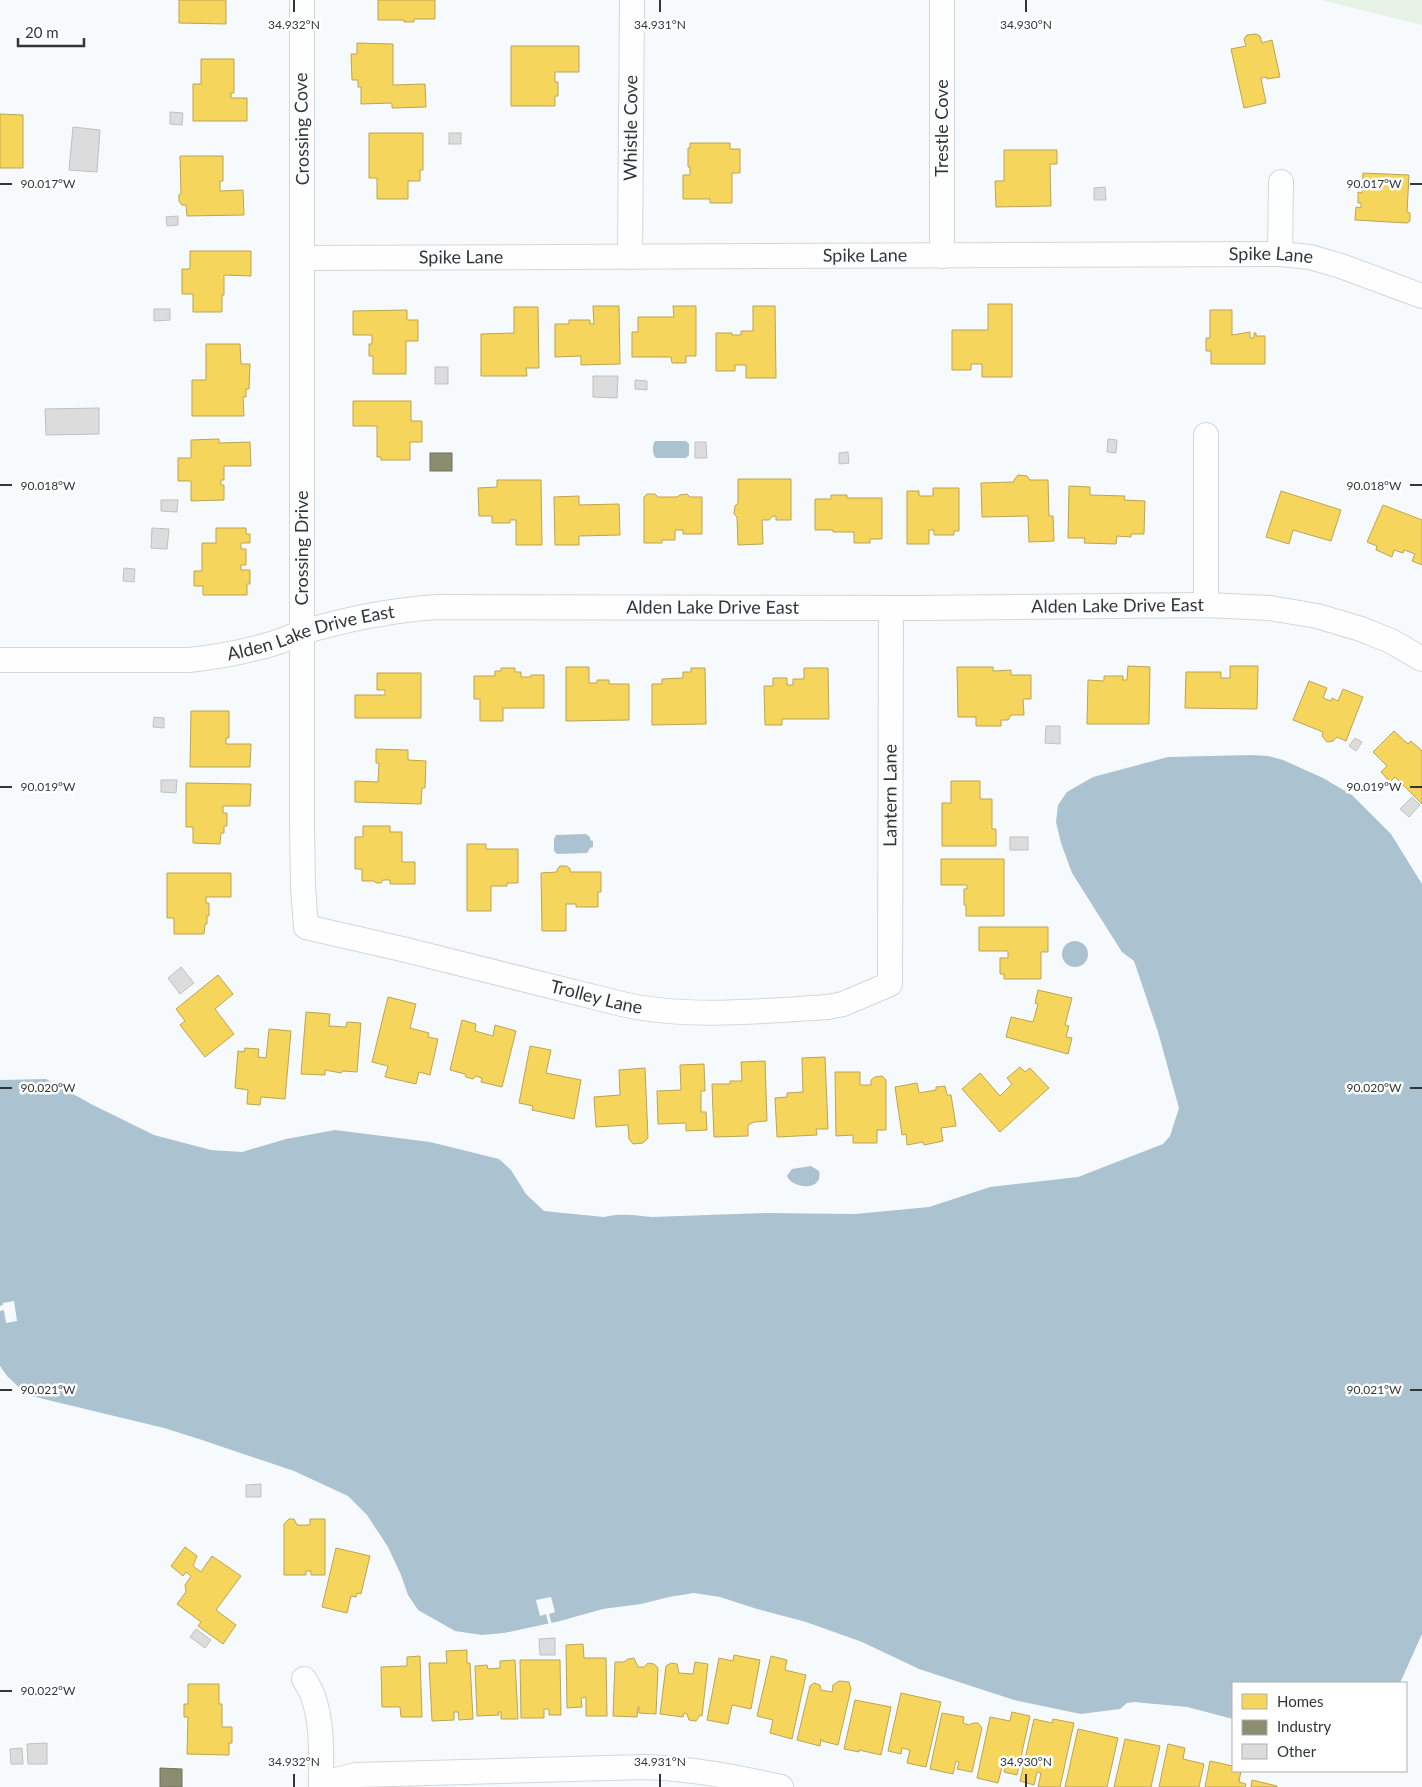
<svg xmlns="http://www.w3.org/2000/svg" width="1422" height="1787" font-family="Lato,sans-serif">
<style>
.green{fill:#e5f2e4}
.water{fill:#abc3d1}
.pier{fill:#f7fafc}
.homes{fill:#f6d55c;stroke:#bba552}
.industry{fill:#8c8c6e;stroke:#71725e}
.building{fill:#dcdcdc;stroke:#c0c0c0}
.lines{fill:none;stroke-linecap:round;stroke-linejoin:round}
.street-casing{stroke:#d3d6d8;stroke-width:26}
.street{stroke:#fefeff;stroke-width:24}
.ticks{fill:none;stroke:#323639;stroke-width:2}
.labels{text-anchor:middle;stroke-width:5;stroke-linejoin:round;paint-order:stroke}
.street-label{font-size:18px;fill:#323639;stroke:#fff}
.ticks-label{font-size:12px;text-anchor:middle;fill:#323639;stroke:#fff;stroke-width:5;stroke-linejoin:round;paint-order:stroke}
</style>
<rect width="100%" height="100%" fill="#f7fafc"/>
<path class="green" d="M1321 0H1422V25Z"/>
<g class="water">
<path d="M655 441H686L689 444V455L686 458H656C652 455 652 445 655 441Z"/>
<path d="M1251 755 1268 756 1283 760 1323 778 1352 795 1391 834 1422 884V1634L1400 1683H1233V1719L1187 1707 1134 1702 1127 1703 1120 1709 1081 1714 1014 1700 919 1669 862 1642 806 1622 757 1609 720 1597 694 1593 669 1597 641 1604 603 1609 560 1621 504 1633 482 1635 455 1631 418 1610 408 1595 401 1575 388 1547 367 1515 348 1496 294 1471 202 1440 164 1428 27 1395 7 1376 0 1366V1080L46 1079 91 1104 154 1135 211 1150 242 1152 286 1139 335 1130 430 1142 499 1159 511 1170 526 1194 544 1211 604 1217C620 1213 635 1215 652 1217L766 1213 855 1214 929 1207 990 1187 1078 1177 1163 1144 1170 1136 1179 1108 1158 1032 1134 961 1122 952 1072 873 1061 843 1056 822 1058 805 1067 792 1093 777 1168 757Z"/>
<path d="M586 834 590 837V840L593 841V847L590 848 587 853 557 854 554 851V839L556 835Z"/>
<circle cx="1075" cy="954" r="13"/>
<path d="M811 1166 819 1171C824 1191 793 1190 787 1176L792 1169Z"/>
</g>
<g class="pier">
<path d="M14 1301 17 1321 6 1323 4 1310 0 1311V1306L3 1305V1303Z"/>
<path d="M551 1597 555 1612 549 1614 552 1625H549L546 1614 540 1616 536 1600Z"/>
</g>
<g class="homes">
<path d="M179 0H226V24L179 23Z"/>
<path d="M378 0H435V19H414V22H404V20H378Z"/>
<path d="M1256 34 1260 36 1262 43 1272 40 1280 77 1267 79V77L1261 78 1266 103 1244 108 1231 49 1246 46 1244 39 1247 35Z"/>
<path d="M357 43 393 44V85L425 84 426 107 392 108V103L361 104V87H358V80H352L351 54H357Z"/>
<path d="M511 46H579V72H555V82H558V96H555V106H511Z"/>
<path d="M201 59H234V93H231V98H247V121H193V84H201Z"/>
<path d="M0 114 23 115V168H0Z"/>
<path d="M369 133H423V170H420V181H408V199H377V178H369Z"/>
<path d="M690 143H730V149H740V173H732V203H710V199H683V175H690V167H688V148H690Z"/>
<path d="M1004 150H1057V164H1050L1051 206 996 207 995 181H1004Z"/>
<path d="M180 156H223V181H220V191L243 190 244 215 187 216 186 205H182L179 201V195L181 193Z"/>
<path d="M1363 173 1409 175 1407 212 1410 213V221L1407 223 1355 220 1356 207 1361 208V203H1358V192L1362 193Z"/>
<path d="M190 251H251V276L224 275V295H222V312H193V294H182V269H190Z"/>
<path d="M988 304H1012V377H982V364H971V370H952V330H988Z"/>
<path d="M593 306H619L620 364 581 365V356L555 357V324H569V320H590V324H594Z"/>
<path d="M673 306H696V356H686V363H672L671 357H632V332H638V317H674Z"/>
<path d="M753 306H775L776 378H746V365H735V371H716V333H732V335H741V331H753Z"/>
<path d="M514 307H538L539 368H526L527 376H481V334L514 333Z"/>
<path d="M407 310V320H418V341H406V374H373V356H369V344H372V335H353V311Z"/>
<path d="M1210 310H1232V335L1250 332V338H1254V333H1256V336H1265V364H1211V351H1206V338H1210Z"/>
<path d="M206 344H240L241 364H250L249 389H246V397H243L244 416H192V380H206Z"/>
<path d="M353 401H411V421H422V442H410V460H381V457H377V426H353Z"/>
<path d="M219 439V443L250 442 251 466H224V480H221V485H224V500L191 501V481H178V458H191V440Z"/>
<path d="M1018 475 1027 476 1030 480H1048L1049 516H1053L1054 541 1029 542 1028 516 982 517 981 483 1014 482V480Z"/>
<path d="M738 479H791V520H776V516H773L769 520H762L763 544 738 545 737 517 734 514 735 506 738 503Z"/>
<path d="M497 480H541L542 545H516V520H510V523H492V516H479L478 488 497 487Z"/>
<path d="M1069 486 1090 487V495L1125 496 1124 500 1145 501 1144 534H1131V537L1117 536 1116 544 1084 543 1085 538H1068Z"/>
<path d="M933 488H959V531H954V535H934V530H929V544H907V491H919V496H933Z"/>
<path d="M1281 491 1341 510 1331 541 1293 530 1289 544 1266 537Z"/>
<path d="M647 494H655L658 497H677L680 495 687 494 690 497H702V534H683V530H675V540H662V543H644V497Z"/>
<path d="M831 495H847V498H882V539H870V543H854V532H833V530H815V499H831Z"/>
<path d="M579 496V505L619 504 620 535 579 536V545H555L554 497Z"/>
<path d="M1383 505 1422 520V565L1412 561 1415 554 1404 550 1403 553 1394 550 1392 557 1376 550 1377 546 1367 542Z"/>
<path d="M216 528H246V534H250V543H241V549H246V565H241V570H250V584H247V595H203V586H194V571H202V543H216Z"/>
<path d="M1128 666 1150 667 1149 724H1087L1088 680 1104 681V676H1123V680H1127Z"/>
<path d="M1230 666H1258L1257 709 1185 708 1186 672H1221V678H1230Z"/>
<path d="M566 667H589V683H597V680H609V684H629V720L566 721Z"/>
<path d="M957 667H993V671L1011 670V675H1031V699H1023L1024 715H1011L1008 720H1001V726H976V717H958Z"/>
<path d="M501 668H515V672H521V677H531V675H544V708H503V721H480V699H474V676H495V671H501Z"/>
<path d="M691 668H705L706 724 652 725V684H662V679L683 678V672H691Z"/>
<path d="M804 668H828L829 719H782V725H765L764 686H773V678H787V685H793V679H804Z"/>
<path d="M377 673H421V718H355V695H385V690H377Z"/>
<path d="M1309 681 1327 688 1323 698 1331 701 1332 698 1338 701 1343 689 1363 697 1346 741 1337 737 1333 741 1327 742 1322 736 1323 732 1293 720Z"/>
<path d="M191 711H229V738H226V744H251L250 767H190Z"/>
<path d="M1394 731 1408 744 1411 741 1422 751V804L1395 777 1390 782 1381 772 1387 766 1373 752Z"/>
<path d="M376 749 408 750V760L426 761 425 788H422L421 804 355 802V781L378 782 379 763H376Z"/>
<path d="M951 781H980V799H992V829H996V846H942V803H951Z"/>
<path d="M186 783 251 784 250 806H223V813H227V826H224V833H221L220 844 193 843V827H186Z"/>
<path d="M363 826H390V832H402V862H415V884H390V880H383L381 883H376L374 881H362V869H355V837H363Z"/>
<path d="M467 844H486V849H518V883H507V886H491V911H467Z"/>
<path d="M941 859H1004V916H966V905H964V889H967V885H941Z"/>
<path d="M560 866H567L570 869V872H601V892H598V907H576V904H566V931H542L541 873 557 872V870Z"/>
<path d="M167 873H231V897H206V903H209V916H207V924H205L204 934H174V918H167Z"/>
<path d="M979 927H1048V952H1041V979H1004V974H1000V958H1008V951H979Z"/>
<path d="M218 975 233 994 215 1009 234 1034 205 1057 180 1025 185 1021 176 1009Z"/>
<path d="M1038 990 1072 998 1065 1025 1069 1026 1066 1037 1072 1038 1068 1054 1006 1037 1011 1017 1033 1022 1038 1004 1035 1003Z"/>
<path d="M388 997 416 1004 410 1028 429 1033 428 1037 438 1039 430 1075 419 1072 416 1084 385 1077 388 1066 372 1062Z"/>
<path d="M306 1012 330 1014 329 1026 346 1027 347 1022 361 1023 357 1072 343 1071 341 1073 325 1070V1075L301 1074Z"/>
<path d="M462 1020 476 1024 475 1031 493 1036 495 1025 516 1031 502 1087 481 1082 482 1078 476 1076 473 1079 466 1077 465 1074 450 1070Z"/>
<path d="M269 1029 291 1031 285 1099 261 1097 260 1105 247 1104 248 1090 235 1088 238 1051 244 1052 245 1048 259 1049 258 1057 266 1058Z"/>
<path d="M530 1046 551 1050 546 1073 581 1080 574 1119 532 1110 533 1106 519 1103Z"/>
<path d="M825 1057 828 1129H816L817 1135 777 1137 775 1098 787 1097V1093L803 1092 802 1058Z"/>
<path d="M765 1061 767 1121 754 1122 748 1125V1136L714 1137 712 1084H730V1081H742L741 1062Z"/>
<path d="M704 1064 705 1091H701V1112H706L707 1130 686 1131V1123L658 1124 657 1091 681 1090 680 1065Z"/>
<path d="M1020 1067 1025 1072 1030 1068 1049 1088 1000 1132 962 1089 980 1073 1000 1096 1012 1084 1007 1078Z"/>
<path d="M645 1068 648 1138 643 1143 633 1144 629 1139 628 1125 596 1127 594 1097 620 1095 619 1070Z"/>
<path d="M835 1072H860V1085H871V1080L875 1077 882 1076 886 1080V1130H877V1143H853V1135L836 1136Z"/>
<path d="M917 1083 919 1093 936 1090V1087L945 1086 947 1095H951L956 1126 941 1128 943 1141 924 1145 923 1142 907 1145 906 1134 902 1135 895 1087Z"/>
<path d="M289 1519H294L297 1525H310V1519H325V1575H311V1571H306V1575H284V1524Z"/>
<path d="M185 1547 197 1556 193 1566 201 1572 212 1556 241 1576 216 1610 236 1625 223 1644 198 1626 201 1622 177 1604 186 1592 185 1585 191 1576 186 1572 183 1576 171 1566Z"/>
<path d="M336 1548 370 1556 361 1594 357 1593 356 1597 351 1596 347 1613 322 1607Z"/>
<path d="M583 1644 584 1658H606L607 1716H586V1697L581 1698 582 1707 567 1708 566 1645Z"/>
<path d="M467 1650V1663H470L473 1719 459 1720 458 1712H454V1720L432 1721 429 1663H447L446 1651Z"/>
<path d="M734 1655 760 1660 751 1709 732 1705 728 1724 707 1720 719 1658 733 1661Z"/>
<path d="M420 1656 422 1717H401L400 1707H382L381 1667 407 1666V1657Z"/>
<path d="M771 1656 787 1660 785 1670 806 1675 792 1739 770 1733 773 1720 757 1716Z"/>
<path d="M634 1658 638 1667H644L648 1663 654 1664 658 1668 656 1714 639 1713V1707H638L637 1717 613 1716 615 1662H624L628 1659Z"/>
<path d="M515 1660 518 1719H501V1712H498L499 1715 477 1716 475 1666 487 1665 488 1669 500 1668V1661Z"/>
<path d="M520 1660H560L561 1715H549V1709H544V1718H521Z"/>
<path d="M695 1662 708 1664 702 1716 700 1715 696 1721 689 1720 687 1714 684 1713 683 1717 660 1714 666 1666 671 1663 677 1664 679 1673 693 1674Z"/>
<path d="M839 1681 849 1682 851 1689 838 1745 822 1741 821 1739 820 1746 797 1740 810 1686 814 1683 820 1685 821 1690 832 1692 833 1685Z"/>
<path d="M188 1684H219V1704H222V1727H232V1743H229V1755L187 1754 188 1717H184V1704H188Z"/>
<path d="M901 1693 941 1702 926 1767 907 1763 910 1750 902 1748 901 1754 888 1751Z"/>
<path d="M855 1700 891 1707 881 1755 859 1750V1752L844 1749Z"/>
<path d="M1012 1712 1030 1716 1017 1775 1004 1772 1005 1768 1002 1767 998 1783 977 1778 990 1717 1010 1721Z"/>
<path d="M942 1713 964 1717 963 1723 969 1725 973 1723H978L982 1728 972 1772 957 1769 959 1762 956 1761 953 1774 930 1769Z"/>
<path d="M1034 1719 1052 1723 1053 1719 1074 1723 1060 1787H1038L1041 1773 1037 1772 1034 1785 1020 1781Z"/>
<path d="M1078 1729 1118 1738 1107 1787H1065Z"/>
<path d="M1125 1739 1160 1746 1151 1787H1114Z"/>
<path d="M1168 1744 1185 1748 1183 1759 1204 1764 1199 1787H1159Z"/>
<path d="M1210 1761 1233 1766V1771H1241L1239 1782 1246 1784 1245 1787H1205Z"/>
<path d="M1252 1780 1277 1786V1787H1251Z"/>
</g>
<g class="industry">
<rect x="430" y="453" width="22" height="18"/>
<path d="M160 1768 182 1769V1787H160Z"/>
</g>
<g class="building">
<path d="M170 112 183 113 182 125 170 124Z"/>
<path d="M73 127 100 130 97 172 69 170Z"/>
<rect x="449" y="133" width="12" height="11"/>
<path d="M1105 187 1106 200H1094V188Z"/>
<path d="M178 216V225L167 226 166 217Z"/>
<path d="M154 309H170V320L154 321Z"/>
<rect x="435" y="367" width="13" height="17"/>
<path d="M593 376H618L617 398 593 397Z"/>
<path d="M635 380 647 381V390L635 389Z"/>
<path d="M99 408V434L46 435 45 409Z"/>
<path d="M1108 439 1117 440 1116 453 1107 452Z"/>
<path d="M695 442H706L707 458H695Z"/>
<path d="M848 452 849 463 839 464V453Z"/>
<path d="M161 500H178L177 512 161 511Z"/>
<path d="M152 528 169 529 167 549 151 548Z"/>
<path d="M124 568 135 569 134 582 123 581Z"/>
<path d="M154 717 164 718V728L153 727Z"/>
<path d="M1046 726H1060V744L1045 743Z"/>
<path d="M1355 738 1362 742 1356 751 1349 746Z"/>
<path d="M161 780H177L176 793 161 792Z"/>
<path d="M1412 797 1420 805 1409 817 1400 809Z"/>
<rect x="1010" y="837" width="18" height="13"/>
<path d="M181 967 194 983 180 994 168 978Z"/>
<path d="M261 1484V1497H246V1485Z"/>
<path d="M196 1629 211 1640 205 1648 190 1637Z"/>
<path d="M555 1638V1655H540L539 1639Z"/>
<path d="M47 1743V1764H28L27 1744Z"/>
<path d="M22 1748 23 1764H11L10 1749Z"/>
</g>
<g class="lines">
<g class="street-casing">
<g id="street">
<path id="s1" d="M302 0V827L303 887 306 927 402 949 622 1004C685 1019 763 1011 828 1007L843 1004 890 984 891 608"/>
<path d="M942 0V256"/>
<path d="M1280 254 1281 182"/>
<path id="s2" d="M630 257 632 0"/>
<path id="s3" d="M303 258 1280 254 1310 257 1341 266 1422 296"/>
<path d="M1206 435V605"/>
<path id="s4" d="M0 660H189C219 657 249 651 278 642 287 639 295 635 303 632 347 619 392 610 438 607L917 608 1206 605 1270 608 1317 616 1361 629 1391 641 1422 659"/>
<path d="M304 1679C307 1684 311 1690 313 1696 323 1724 321 1758 321 1787"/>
<path d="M326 1787 332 1781 356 1775 644 1767C690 1768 735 1777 781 1787"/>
</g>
</g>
<use href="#street" class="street"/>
</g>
<path class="ticks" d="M294 0V12M660 0V12M1026 0V12M0 184H12M1410 184H1422M0 485H12M1410 485H1422M0 787H12M1410 787H1422M0 1088H12M1410 1088H1422M0 1390H12M1410 1390H1422M0 1691H12M294 1774V1787M660 1774V1787M1026 1774V1787"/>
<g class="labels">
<g class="street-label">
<text transform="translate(942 128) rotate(-90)" y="6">Trestle Cove</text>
<text transform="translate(302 129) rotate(-91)" y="6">Crossing Cove</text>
<text dy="6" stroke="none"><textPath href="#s2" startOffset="129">Whistle Cove</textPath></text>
<text dy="6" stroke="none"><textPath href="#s3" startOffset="562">Spike Lane</textPath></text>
<text dy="6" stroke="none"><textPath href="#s3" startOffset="968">Spike Lane</textPath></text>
<text dy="6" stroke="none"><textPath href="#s3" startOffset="158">Spike Lane</textPath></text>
<text transform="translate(302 548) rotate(-90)" y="6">Crossing Drive</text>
<text dy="6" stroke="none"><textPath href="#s4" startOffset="1124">Alden Lake Drive East</textPath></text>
<text dy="6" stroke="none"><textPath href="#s4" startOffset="719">Alden Lake Drive East</textPath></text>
<text dy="6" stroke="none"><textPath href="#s4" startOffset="314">Alden Lake Drive East</textPath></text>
<text dy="6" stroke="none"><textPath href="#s1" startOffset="1714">Lantern Lane</textPath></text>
<text dy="6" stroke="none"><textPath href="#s1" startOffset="1226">Trolley Lane</textPath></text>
</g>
</g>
<g class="ticks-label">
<text x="294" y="29">34.932°N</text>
<text x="660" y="29">34.931°N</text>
<text x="1026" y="29">34.930°N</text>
<text x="1374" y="188">90.017°W</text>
<text x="48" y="188">90.017°W</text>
<text x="1374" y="490">90.018°W</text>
<text x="48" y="490">90.018°W</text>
<text x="1374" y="791">90.019°W</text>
<text x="48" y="791">90.019°W</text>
<text x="1374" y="1092">90.020°W</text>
<text x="48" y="1092">90.020°W</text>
<text x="48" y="1394">90.021°W</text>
<text x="1374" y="1394">90.021°W</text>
<text x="48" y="1695">90.022°W</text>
<text x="294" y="1766">34.932°N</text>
<text x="660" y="1766">34.931°N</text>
<text x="1026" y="1766">34.930°N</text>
</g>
<rect x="1232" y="1682" width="175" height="90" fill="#ffffff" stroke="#adafb0"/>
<rect x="1242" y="1694" width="25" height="15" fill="#f6d55c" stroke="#adafb0"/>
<text x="1277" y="1707" font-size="15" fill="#323639">Homes</text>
<rect x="1242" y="1720" width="25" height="15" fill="#8c8c6e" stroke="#adafb0"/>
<text x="1277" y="1732" font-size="15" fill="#323639">Industry</text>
<rect x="1242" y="1744" width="25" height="15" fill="#dcdcdc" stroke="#adafb0"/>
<text x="1277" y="1757" font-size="15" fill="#323639">Other</text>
<path d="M18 38v8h66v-8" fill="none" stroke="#323639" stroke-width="2.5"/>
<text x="25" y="38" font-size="15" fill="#323639" stroke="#ffffff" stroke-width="4" paint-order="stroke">20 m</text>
</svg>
